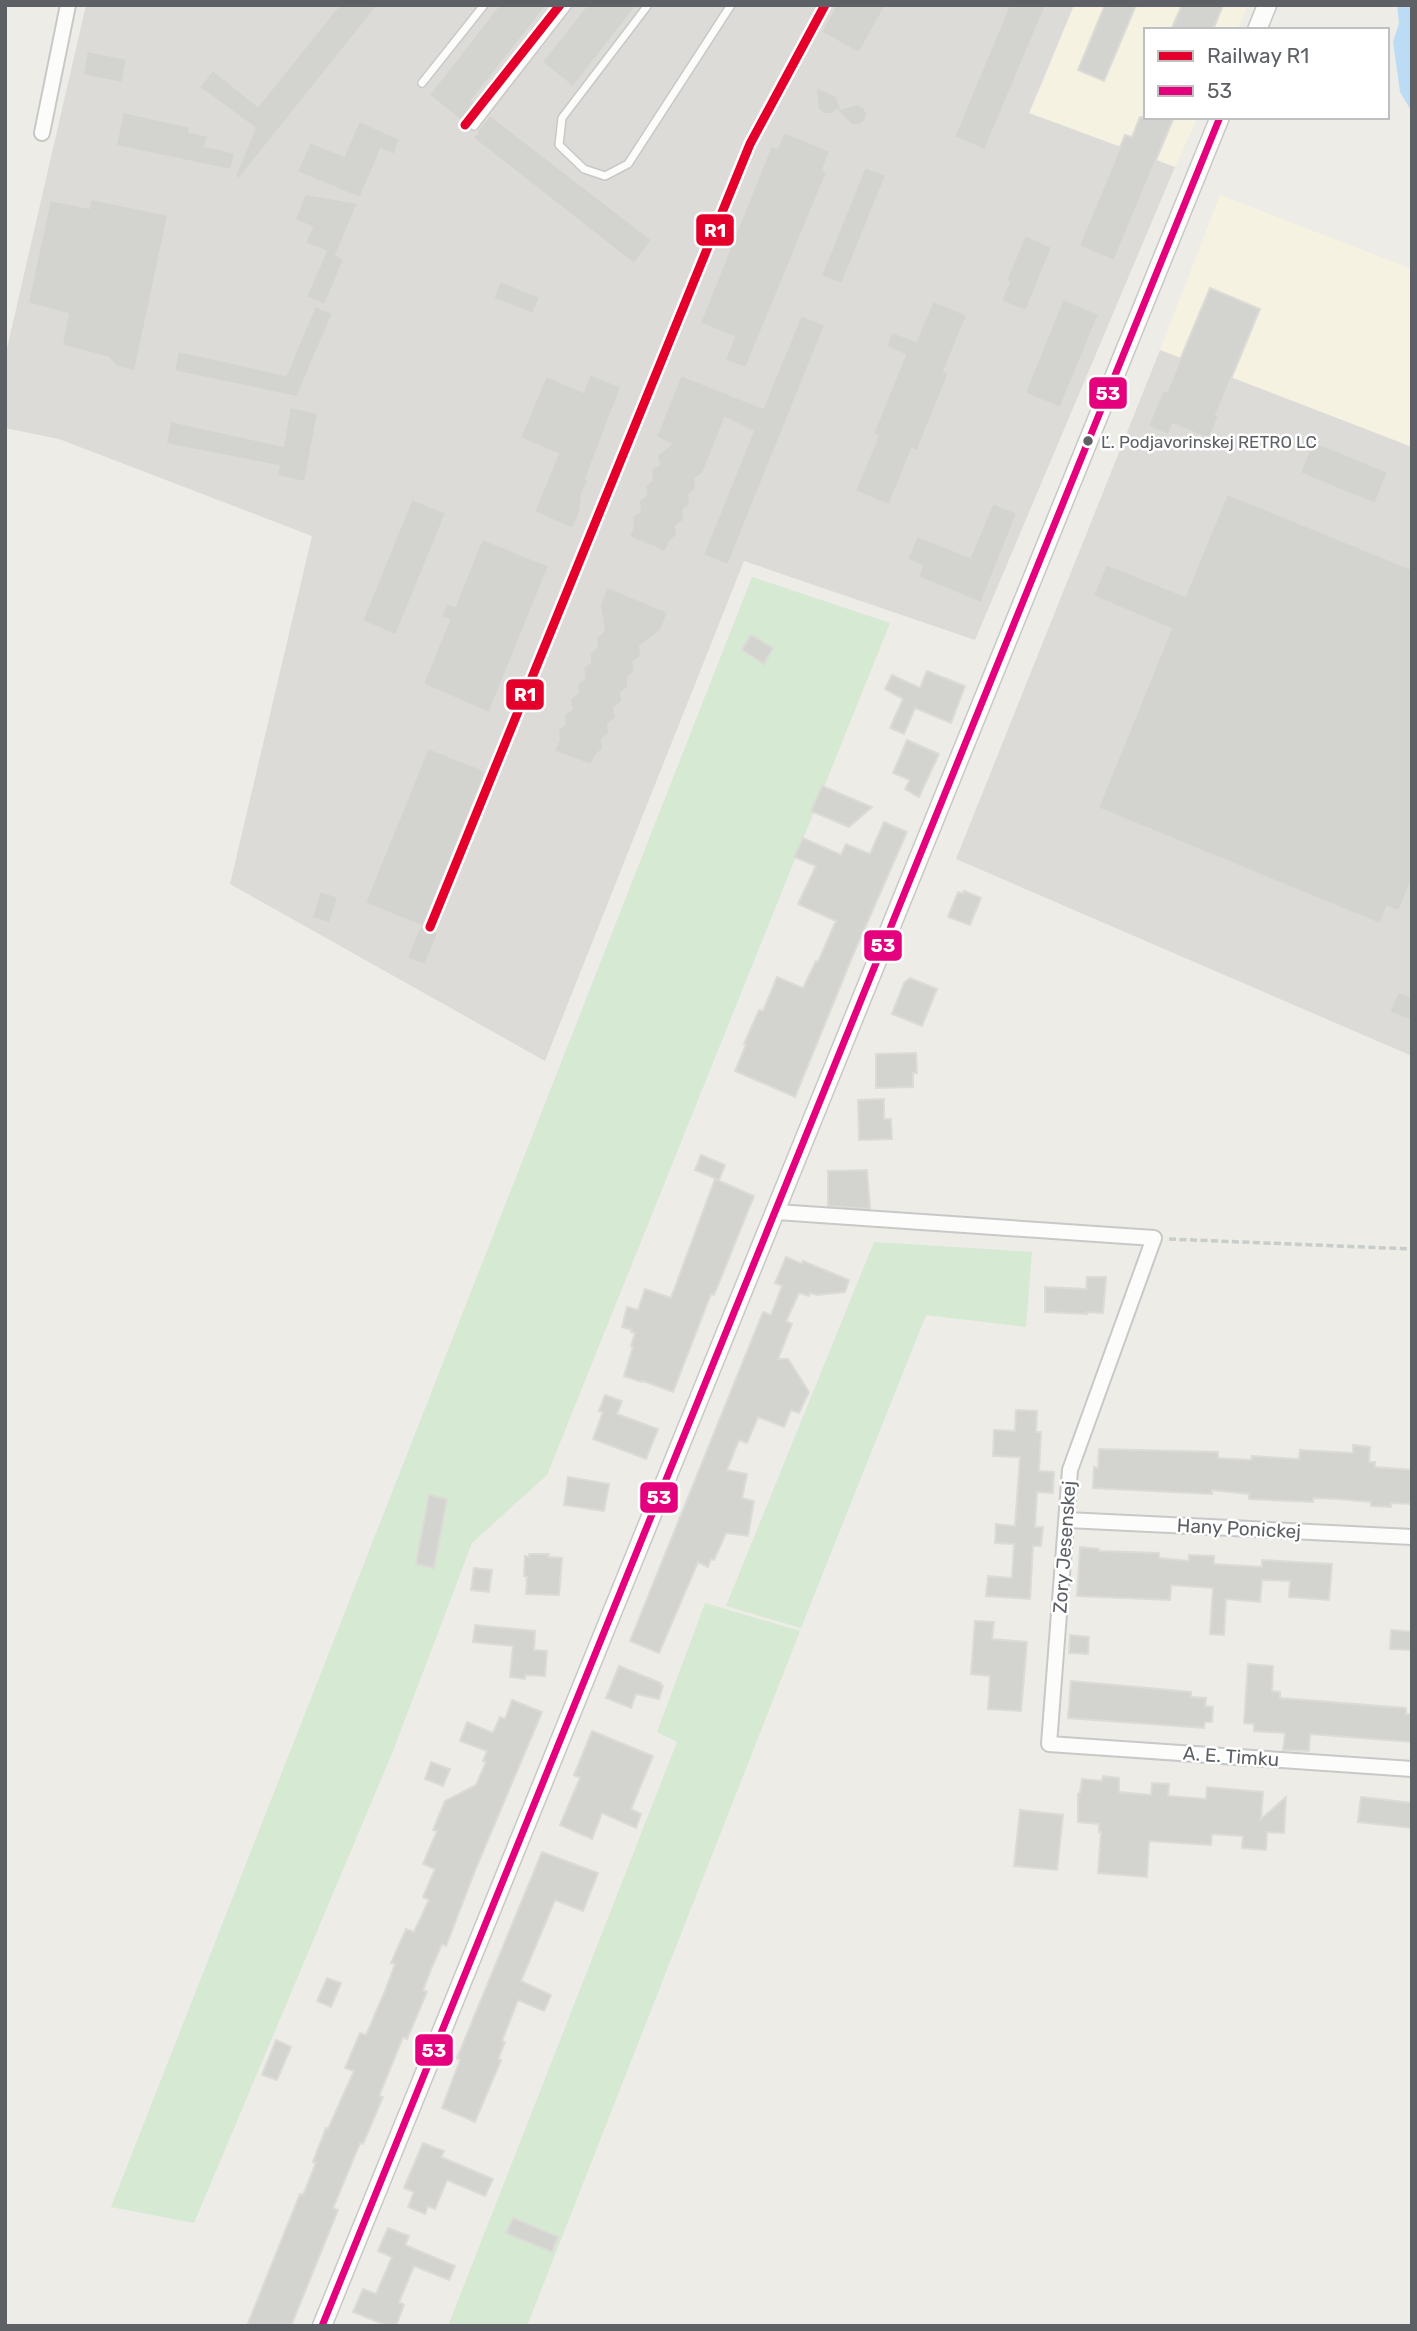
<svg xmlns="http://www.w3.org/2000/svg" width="1417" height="2331" font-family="Rubik,sans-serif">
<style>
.commercial{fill:#f6f2e1}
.industrial{fill:#dddbd7}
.green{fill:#d5e9d3}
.water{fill:#bcdcf6}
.building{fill:#d3d3d0;stroke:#dcdbd6;stroke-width:2}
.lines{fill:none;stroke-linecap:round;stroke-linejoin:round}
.service-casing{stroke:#c8c8c8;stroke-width:10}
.minor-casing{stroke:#c8c8c8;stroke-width:18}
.tertiary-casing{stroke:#c8c8c8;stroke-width:21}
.path{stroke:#c9cdca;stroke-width:3.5;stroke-dasharray:7 3.5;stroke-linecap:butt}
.service{stroke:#fcfcfb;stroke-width:7}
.minor{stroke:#fcfcfb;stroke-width:14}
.tertiary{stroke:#fcfcfb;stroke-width:18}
.bus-1-casing{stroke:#fff;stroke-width:12}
.bus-1{stroke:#e5007d;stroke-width:7}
.rail-1-casing{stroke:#fff;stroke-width:14}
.rail-1{stroke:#e4002b;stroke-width:9}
.bus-dot{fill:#5d6065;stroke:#fff;stroke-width:2.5}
.labels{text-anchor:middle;stroke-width:5;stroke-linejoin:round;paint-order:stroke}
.bus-label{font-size:17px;fill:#5d6065;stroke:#fff;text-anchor:start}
.street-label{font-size:19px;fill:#5d6065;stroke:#fff}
.line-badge{stroke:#fff;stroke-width:2.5}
.badge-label{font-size:19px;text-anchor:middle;font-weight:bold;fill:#fff}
</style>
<rect width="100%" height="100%" fill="#edece7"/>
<g class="commercial">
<path d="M1074 5H1248L1237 30H1146V117H1198L1175 167 1029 113 1042 85Z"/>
<path d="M1220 195 1412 269V447L1160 350Z"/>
</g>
<g class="industrial">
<path d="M86 5H1074L1029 113 1175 167 975 640 744 561 545 1061 230 884 312 536 59 439 5 428V357Z"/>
<path d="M1160 350 1412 447V1056L956 859Z"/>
</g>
<g class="green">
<path d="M752 577 890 623 547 1475 472 1543 393 1751 194 2223 111 2207Z"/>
<path d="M874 1242 1032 1252 1026 1327 926 1315 801 1628 726 1606Z"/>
<path d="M705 1603 800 1631 527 2326H448L677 1742 657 1732Z"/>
</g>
<path class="water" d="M1397 5H1412V112L1400 92 1396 63 1393 42 1399 23Z"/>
<g class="building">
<path d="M339 5H378L239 179 235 176 255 128 199 87 213 70 258 106Z"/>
<path d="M499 5H547L472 100 481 107 468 126 429 95Z"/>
<path d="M587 5H637L573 87 542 62Z"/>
<path d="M836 5H886L859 53 821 32Z"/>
<path d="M1009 5H1046L985 150 954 137Z"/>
<path d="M1105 5H1136L1104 81 1078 70Z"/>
<path d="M1182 5H1223L1213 30H1171Z"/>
<path d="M87 51 127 59 122 83 83 75Z"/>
<path d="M816 87 836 96 841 108 839 109 858 104 864 107 867 114 865 121 859 125H852L837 110 831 114H824L818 109Z"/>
<path d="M123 112 190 127 189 132 208 136 205 146 235 153 231 170 116 146Z"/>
<path d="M490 115 652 240 634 264 473 138 477 133 476 132Z"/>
<path d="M1140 117H1174L1114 261 1079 246 1125 135 1132 137Z"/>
<path d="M359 121 400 139 394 155 381 149 360 198 297 172 310 142 344 156Z"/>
<path d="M784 132 830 151 823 170 827 172 746 368 725 360 734 337 700 323 771 146 777 148Z"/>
<path d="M865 167 886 175 842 284 821 276Z"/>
<path d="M305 194 358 203 336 255 344 259 325 305 306 297 326 251 305 243 312 227 295 220Z"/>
<path d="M91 199 168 215 135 371 117 367 109 358 62 345 68 314 28 303 50 200 89 208Z"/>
<path d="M1025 235 1052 247 1026 311 1001 301 1009 282 1006 281Z"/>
<path d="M500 281 540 297 533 314 493 298Z"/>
<path d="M1210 288 1260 309 1216 415 1219 416 1209 439 1173 424 1168 435 1148 426 1163 390 1167 391Z"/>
<path d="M1063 299 1099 314 1060 408 1025 393Z"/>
<path d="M933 301 967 315 944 371 949 373 917 451 912 449 889 505 855 491 878 436 873 434 905 355 886 347 892 332 916 341Z"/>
<path d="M315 306 333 313 297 397 174 371 178 351 286 375Z"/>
<path d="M801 315 825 325 728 565 703 555 753 431 725 418 703 473 695 479 696 489 689 495 690 505 683 510 684 520 676 526 677 535 670 541 665 552 629 537 633 527 632 517 640 511 639 501 646 495 645 486 652 480 651 470 659 464 657 455 671 444 656 437 681 375 763 408Z"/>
<path d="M590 374 621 387 586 479 589 480 582 493 580 512 573 529 534 512 558 454 520 438 546 376 583 392Z"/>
<path d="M290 407 318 413 305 482 277 476 279 466 166 444 170 421 283 446Z"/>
<path d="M1313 441 1388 472 1375 504 1300 473Z"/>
<path d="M1227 494 1412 569V880L1399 911 1387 907 1380 924 1098 808 1171 629 1093 596 1106 564 1185 596Z"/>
<path d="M412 499 446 513 396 635 362 621Z"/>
<path d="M993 503 1017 513 981 603 918 577 922 566 907 559 917 536 970 557Z"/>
<path d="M482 539 549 566 489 713 423 684 449 620 441 617 447 603 455 606Z"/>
<path d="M607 587 668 612 661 630 640 646 641 656 633 662 635 671 628 677V687L621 693 622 702 614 708 616 718 608 724 609 734 602 739 603 749 596 755 591 765 554 751 559 740 558 730 565 724 564 715 572 709 570 699 578 693 577 684 585 678 583 668 590 663V653L597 647 596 637 604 631 600 605Z"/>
<path d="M751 635 773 648 764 664 742 650Z"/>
<path d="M927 671 965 686 951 723 915 708 904 734 890 728 903 699 885 689 892 675 920 688Z"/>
<path d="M907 740 939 754 919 797 905 789 910 780 893 773Z"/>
<path d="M428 748 486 771 423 927 365 903Z"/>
<path d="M822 786 872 807 849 827 811 811Z"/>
<path d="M884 822 907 832 853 955 795 1097 735 1071 746 1045 744 1044 759 1010 763 1011 777 977 803 988 816 961 818 962 836 921 798 904 816 866 794 857 803 838 841 855 846 844 870 854Z"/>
<path d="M320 891 338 897 330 923 312 918Z"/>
<path d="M964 891 981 898 970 925 948 917 958 892 963 894Z"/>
<path d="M420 926 438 933 425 965 407 958Z"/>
<path d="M910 978 937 989 922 1026 892 1014 904 983Z"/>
<path d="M1398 992 1412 997V1021L1389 1012Z"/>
<path d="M916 1053 917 1073H913V1087L876 1088V1054Z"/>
<path d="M884 1099V1119H891L892 1139 859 1140 858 1100Z"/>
<path d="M701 1155 725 1165 719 1180 695 1170Z"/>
<path d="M867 1170 870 1209 828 1206V1171Z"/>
<path d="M715 1179 754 1196 714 1295 711 1294 673 1392 643 1381 642 1382 624 1376 633 1347 631 1346 635 1333 631 1332 632 1330 622 1327 627 1307 638 1310 645 1289 671 1298Z"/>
<path d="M786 1257 802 1264 803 1261 849 1280 845 1292 817 1295 810 1293 809 1296 799 1293 786 1321 792 1324 778 1359H788L809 1392 799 1413 791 1410 784 1427 758 1417 747 1443 739 1440 727 1470 747 1474 742 1498 754 1501 748 1536 726 1533 714 1560 711 1559 708 1567 698 1562 659 1653 630 1641 763 1312 771 1315 782 1286 775 1283Z"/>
<path d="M1087 1277H1106L1103 1313 1087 1312V1314L1045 1312V1287L1086 1289Z"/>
<path d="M605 1395 622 1401 617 1414 658 1429 646 1459 593 1439 603 1412 599 1411Z"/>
<path d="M1016 1410 1037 1411 1036 1432H1041L1039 1471 1054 1472 1053 1493 1037 1492 1035 1527H1043L1041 1546H1033L1030 1599 986 1596 988 1576 1012 1578 1014 1544 995 1543 996 1524 1015 1526 1020 1457 993 1456 994 1430 1015 1431Z"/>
<path d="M1353 1445 1370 1447 1369 1462H1375V1467L1412 1470V1504L1391 1503V1507L1371 1506V1502L1338 1499 1313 1498V1502L1249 1499V1494L1212 1490V1494L1093 1488 1094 1467 1098 1468 1099 1449 1218 1452V1458L1251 1460 1252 1456 1299 1459 1300 1450 1353 1453Z"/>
<path d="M568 1477 609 1484 604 1511 564 1505Z"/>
<path d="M429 1495 447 1499 434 1568 416 1564Z"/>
<path d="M1080 1547 1099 1549V1551L1159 1553V1558L1189 1561V1555L1214 1556V1564L1262 1567V1560L1332 1564 1329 1600 1289 1597 1290 1581 1262 1580 1260 1602 1226 1599 1224 1635 1210 1634 1213 1588 1171 1585 1170 1600 1077 1596Z"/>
<path d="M529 1554H549L548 1557 562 1558 559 1595 526 1594 527 1577 524 1576 525 1556 529 1557Z"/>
<path d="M474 1568 492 1570 489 1592 471 1590Z"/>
<path d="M975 1621 994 1622 992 1639 1027 1642 1021 1711 988 1709 990 1676 971 1674Z"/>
<path d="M475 1625 535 1631 534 1650 547 1651 545 1676 525 1675V1679L510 1677 513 1646 473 1642Z"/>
<path d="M1391 1630 1412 1632V1650L1390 1649Z"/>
<path d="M1070 1635 1089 1637 1088 1654 1069 1653Z"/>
<path d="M1248 1664 1273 1666 1272 1691 1280 1692V1698L1406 1708V1714H1412V1742L1310 1734 1309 1751 1283 1750 1285 1733 1254 1731V1724L1244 1723Z"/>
<path d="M619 1666 661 1683 660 1685 663 1686 659 1699 636 1694 631 1708 606 1698Z"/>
<path d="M1071 1681 1191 1692V1697L1206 1698 1205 1706 1213 1707 1212 1722H1205L1204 1728 1068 1718Z"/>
<path d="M512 1700 542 1712 476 1868 446 1946 442 1944 432 1967 423 1990 427 1992 407 2039 403 2037 379 2096 383 2097 363 2144 360 2143 333 2208 338 2210 291 2326H247L300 2194 303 2195 316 2163 313 2162 326 2128 328 2129 354 2071 345 2068 360 2033 366 2035 385 1991 395 1964 391 1963 406 1929 414 1932 429 1900 423 1897 435 1869 423 1864 437 1831 433 1830 445 1801 476 1785 486 1762 483 1761 487 1751 460 1741 467 1722 493 1733 500 1717 505 1719Z"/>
<path d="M592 1731 653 1756 631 1809 641 1814 636 1828 602 1813 592 1839 560 1825 580 1778 574 1775Z"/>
<path d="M431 1762 450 1769 443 1786 425 1779Z"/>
<path d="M1103 1776 1119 1778V1792L1151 1795 1152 1783 1169 1784 1168 1796 1206 1799 1207 1787 1263 1792 1261 1819 1286 1797 1284 1833 1267 1832 1266 1850 1242 1848 1243 1836 1212 1834 1211 1845 1149 1841 1147 1877 1098 1873 1101 1832H1099V1824L1078 1822V1794L1080 1793 1082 1779 1102 1781Z"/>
<path d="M1361 1797 1412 1803V1828L1358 1822Z"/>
<path d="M1020 1810 1063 1815 1057 1870 1014 1866Z"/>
<path d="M542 1852 598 1873 583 1911 555 1900 521 1981 551 1995 544 2011 518 2000 502 2041 505 2042 498 2059 501 2060 475 2122 442 2108 460 2060 457 2058Z"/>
<path d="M327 1978 341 1983 331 2007 317 2001Z"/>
<path d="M276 2040 291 2047 277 2080 262 2075Z"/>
<path d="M423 2143 444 2151 441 2157 493 2179 485 2196 447 2180 435 2209 428 2206 425 2214 408 2207 414 2192 404 2188Z"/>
<path d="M513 2218 558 2237 552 2252 506 2233Z"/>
<path d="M388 2228 409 2236 405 2245 455 2266 449 2280 414 2266 399 2302 404 2305 396 2326H388L353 2312 363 2289 376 2294 392 2257 378 2251Z"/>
</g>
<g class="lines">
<g class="service-casing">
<g id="service">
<path d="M648 5 562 118 559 145 584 169 605 176 628 164 731 5"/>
<path d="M422 83 484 5"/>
<path d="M474 126 568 5"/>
</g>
</g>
<g class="minor-casing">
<g id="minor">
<path d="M42 133 68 5"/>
<path d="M777 1212 1154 1238 1070 1470 1049 1744 1412 1769"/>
<path d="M1067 1520 1412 1537"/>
</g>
</g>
<g class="tertiary-casing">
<g id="tertiary">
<path d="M1257 30 1267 5"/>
<path d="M322 2326 1220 117"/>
</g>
</g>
<path class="path" d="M1169 1239 1412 1249"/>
<use href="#service" class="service"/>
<use href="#minor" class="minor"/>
<use href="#tertiary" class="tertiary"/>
<g class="bus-1-casing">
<path id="bus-1" d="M322 2326 1220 117"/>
</g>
<use href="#bus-1" class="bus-1"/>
<g class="rail-1-casing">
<g id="rail-1">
<path d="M465 125 560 5"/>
<path d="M430 927 750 144 825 5"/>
</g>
</g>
<use href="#rail-1" class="rail-1"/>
</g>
<circle class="bus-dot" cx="1088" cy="441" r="6"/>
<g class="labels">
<g class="bus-label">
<text x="1101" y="448">Ľ. Podjavorinskej RETRO LC</text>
</g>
<g class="street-label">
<text transform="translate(1239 1528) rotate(3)" y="7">Hany Ponickej</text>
<text transform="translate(1064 1547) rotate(-86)" y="7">Zory Jesenskej</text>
<text transform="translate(1231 1756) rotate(4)" y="7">A. E. Timku</text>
</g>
</g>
<g class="line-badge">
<rect x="695" y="213" width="40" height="34" rx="7" fill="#e4002b"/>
<rect x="1088" y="376" width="40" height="34" rx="7" fill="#e5007d"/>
<rect x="505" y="678" width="40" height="33" rx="7" fill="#e4002b"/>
<rect x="863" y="929" width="40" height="33" rx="7" fill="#e5007d"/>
<rect x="639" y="1481" width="40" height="33" rx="7" fill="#e5007d"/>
<rect x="414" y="2033" width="40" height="34" rx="7" fill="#e5007d"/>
</g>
<g class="badge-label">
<text x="715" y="237">R1</text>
<text x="1108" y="400">53</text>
<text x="525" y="701">R1</text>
<text x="883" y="952">53</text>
<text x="659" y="1504">53</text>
<text x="434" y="2057">53</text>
</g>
<rect width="1417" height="2331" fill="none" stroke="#5d6065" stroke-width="14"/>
<rect x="1144" y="28" width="245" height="91" fill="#ffffff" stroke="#bebfc1" stroke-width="2"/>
<rect x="1158" y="51" width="35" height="10" fill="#e4002b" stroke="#bebfc1" stroke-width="2"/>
<text x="1207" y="63" font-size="21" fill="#5d6065">Railway R1</text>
<rect x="1158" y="86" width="35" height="10" fill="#e5007d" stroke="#bebfc1" stroke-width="2"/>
<text x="1207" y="98" font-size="21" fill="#5d6065">53</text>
</svg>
